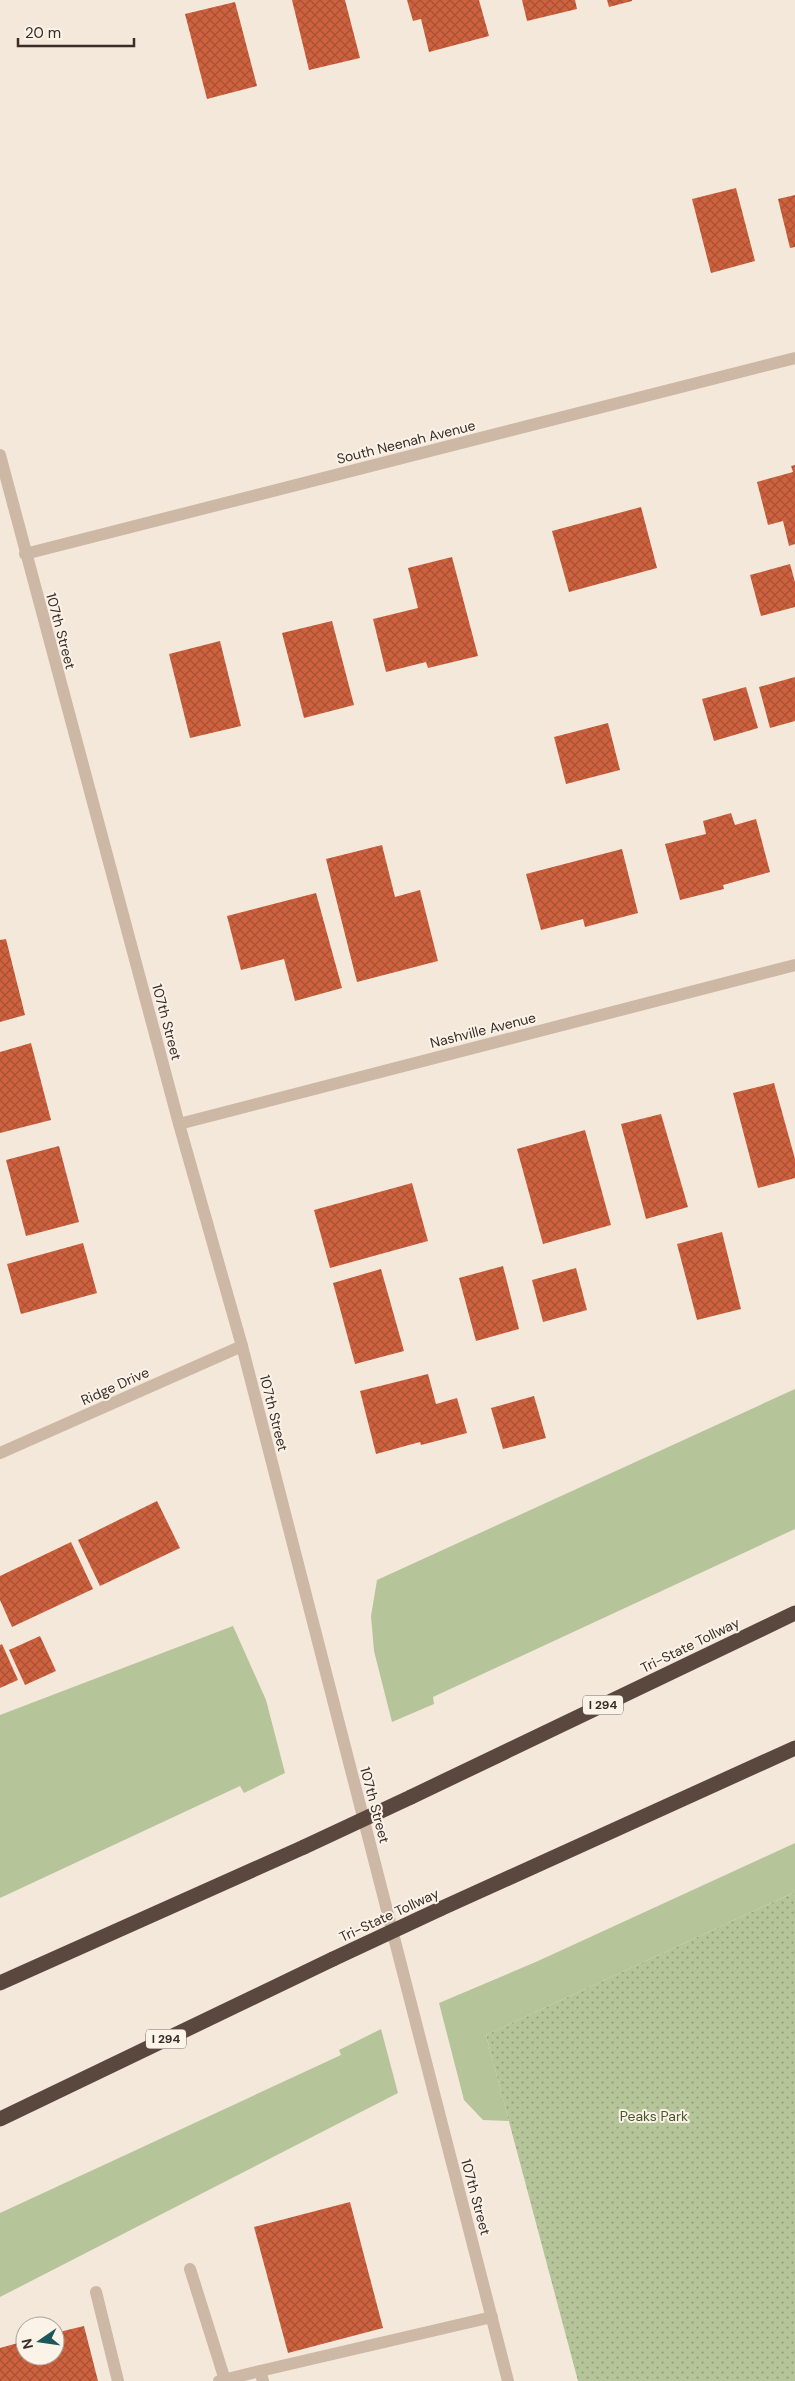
<svg xmlns="http://www.w3.org/2000/svg" width="795" height="2381" font-family="'DM Sans',sans-serif">
<style>
.grass{fill:#b6c49a}
.park{fill:url(#park-dots)}
.building{fill:url(#building-cross-hatch)}
.lines{fill:none;stroke-linecap:round;stroke-linejoin:round}
.service{stroke:#cdb8a6;stroke-width:12}
.minor{stroke:#cdb8a6;stroke-width:12}
.motorway{stroke:#5a473e;stroke-width:15}
.motorway-bridge{stroke:#5a473e;stroke-width:15}
.labels{text-anchor:middle;stroke-width:4;stroke-linejoin:round;paint-order:stroke}
.shield{fill:#fbf2e8;stroke:#726861;stroke-width:1}
.shield-label{font-size:12px;font-weight:bold;fill:#382d27}
.street-label{font-size:14px;fill:#382d27;stroke:#fbf2e8}
.park-label{font-size:14px;fill:#475829;stroke:#fbf2e8}
</style>
<defs>
<pattern id="park-dots" width="8" height="8" patternUnits="userSpaceOnUse" patternTransform="scale(1.25)"><rect width="8" height="8" fill="#b6c49a"/><path d="M2 2h.1M6 6h.1" fill="none" stroke="#95a07e" stroke-width="1.8" stroke-linecap="round"/></pattern>
<pattern id="building-cross-hatch" width="8" height="8" patternUnits="userSpaceOnUse" patternTransform="scale(1.25)"><rect width="8" height="8" fill="#ce623f"/><path d="M0 0l8 8M0 8l8-8" fill="none" stroke="#a85135"/></pattern>
</defs>
<rect width="100%" height="100%" fill="#f4e8db"/>
<g class="grass">
<path d="M795 1389V1529L433 1697 434 1704 392 1722 374 1651 371 1616 377 1580Z"/>
<path d="M233 1626 266 1700 285 1773 244 1793 240 1786 0 1898V1715Z"/>
<path d="M795 1843V1892L486 2035 509 2121 483 2120 464 2100 439 2003 538 1961Z"/>
<path d="M381 2029 398 2093 0 2297V2213L341 2055 339 2050Z"/>
</g>
<path class="park" d="M795 1892V2381H578L486 2035Z"/>
<g class="building">
<path d="M292 0H345L360 58 309 70Z"/>
<path d="M407 0H479L489 36 429 52 421 19 413 21Z"/>
<path d="M522 0H575L577 9 527 21Z"/>
<path d="M607 0H632V1L609 7Z"/>
<path d="M235 2 257 86 207 99 185 14Z"/>
<path d="M736 188 755 261 711 273 692 199Z"/>
<path d="M795 195V247L790 248 778 199Z"/>
<path d="M795 465V544L789 546 783 521 768 525 757 482 793 472 791 466Z"/>
<path d="M641 507 657 568 569 592 552 531Z"/>
<path d="M452 557 478 656 428 668 426 662 386 672 373 619 418 608 408 568Z"/>
<path d="M790 564 795 582V607L761 616 750 575Z"/>
<path d="M332 621 354 705 304 718 282 633Z"/>
<path d="M220 641 241 726 190 738 169 654Z"/>
<path d="M795 677V721L770 728 759 687Z"/>
<path d="M746 687 758 728 714 741 702 699Z"/>
<path d="M608 723 620 770 566 784 554 737Z"/>
<path d="M731 813 735 825 756 819 770 872 723 885 724 889 680 900 665 844 706 834 703 821Z"/>
<path d="M382 845 395 897 420 890 438 961 357 982 326 859Z"/>
<path d="M622 849 638 913 585 927 583 919 541 930 526 874Z"/>
<path d="M316 893 342 988 295 1001 284 959 241 970 227 916Z"/>
<path d="M6 939 25 1015 0 1022V940Z"/>
<path d="M31 1043 51 1120 0 1133V1052Z"/>
<path d="M774 1083 795 1159V1178L758 1188 733 1093Z"/>
<path d="M661 1114 688 1207 646 1219 621 1124Z"/>
<path d="M585 1130 611 1225 543 1244 517 1149Z"/>
<path d="M59 1146 79 1222 26 1236 6 1160Z"/>
<path d="M412 1183 428 1241 330 1268 314 1210Z"/>
<path d="M722 1232 741 1309 697 1320 677 1244Z"/>
<path d="M83 1243 97 1293 21 1314 7 1264Z"/>
<path d="M503 1266 519 1329 476 1341 459 1278Z"/>
<path d="M576 1268 587 1310 543 1322 532 1280Z"/>
<path d="M381 1269 404 1351 355 1364 333 1283Z"/>
<path d="M428 1374 436 1404 457 1398 467 1433 421 1445 420 1442 376 1454 360 1391Z"/>
<path d="M534 1396 546 1438 503 1449 491 1408Z"/>
<path d="M157 1501 180 1548 100 1586 78 1540Z"/>
<path d="M71 1542 93 1589 12 1627 0 1600V1576Z"/>
<path d="M40 1636 56 1671 25 1685 9 1650Z"/>
<path d="M2 1644 18 1680 0 1688V1645Z"/>
<path d="M350 2202 383 2328 288 2353 254 2227Z"/>
<path d="M84 2326 98 2381H0V2348L25 2341V2356H55V2333Z"/>
</g>
<g class="lines">
<g class="service">
<path d="M190 2269 225 2380"/>
<path d="M96 2292 118 2381"/>
<path d="M260 2371 492 2317"/>
<path d="M219 2381 260 2371 263 2381"/>
</g>
<g class="minor">
<path d="M0 455 179 1124 242 1346 508 2381"/>
<path d="M25 554 795 358"/>
<path d="M179 1124 795 965"/>
<path d="M0 1453 242 1346"/>
</g>
<g class="motorway">
<path d="M411 1797 795 1613"/>
<path d="M440 1909 795 1748"/>
<path d="M0 1983 304 1847"/>
<path d="M0 2119 333 1959"/>
</g>
<g class="motorway-bridge">
<path d="M304 1847 411 1797"/>
<path d="M333 1959 440 1909"/>
</g>
</g>
<g class="labels">
<g class="shield">
<rect x="583" y="1695.5" width="40" height="19" rx="4"/>
<rect x="146" y="2029.5" width="40" height="19" rx="4"/>
</g>
<g class="shield-label">
<text x="603" y="1709">I 294</text>
<text x="166" y="2043">I 294</text>
</g>
<g class="street-label">
<text transform="translate(406 442) rotate(-14)" y="5">South Neenah Avenue</text>
<text transform="translate(61 631) rotate(75)" y="5">107th Street</text>
<text transform="translate(167 1022) rotate(75)" y="5">107th Street</text>
<text transform="translate(483 1030) rotate(-14)" y="5">Nashville Avenue</text>
<text transform="translate(115 1386) rotate(-24)" y="5">Ridge Drive</text>
<text transform="translate(274 1413) rotate(76)" y="5">107th Street</text>
<text transform="translate(690 1645) rotate(-26)" y="5">Tri-State Tollway</text>
<text transform="translate(375 1805) rotate(75)" y="5">107th Street</text>
<text transform="translate(389 1915) rotate(-25)" y="5">Tri-State Tollway</text>
<text transform="translate(476 2197) rotate(75)" y="5">107th Street</text>
</g>
<g class="park-label">
<text x="654" y="2121">Peaks Park</text>
</g>
</g>
<g transform="translate(40 2341) rotate(257)"><circle r="24" fill="#fbf2e8" stroke="#ada39b"/>
<path d="M0-4L9 19L0 12L-9 19Z" fill="#1a585d"/>
<text y="-8" font-size="14" font-weight="bold" text-anchor="middle" fill="#382d27">N</text>
</g>
<path d="M18 38v8h116v-8" fill="none" stroke="#382d27" stroke-width="2.5"/>
<text x="25" y="38" font-size="15" fill="#382d27" stroke="#fbf2e8" stroke-width="4" paint-order="stroke">20 m</text>
</svg>
